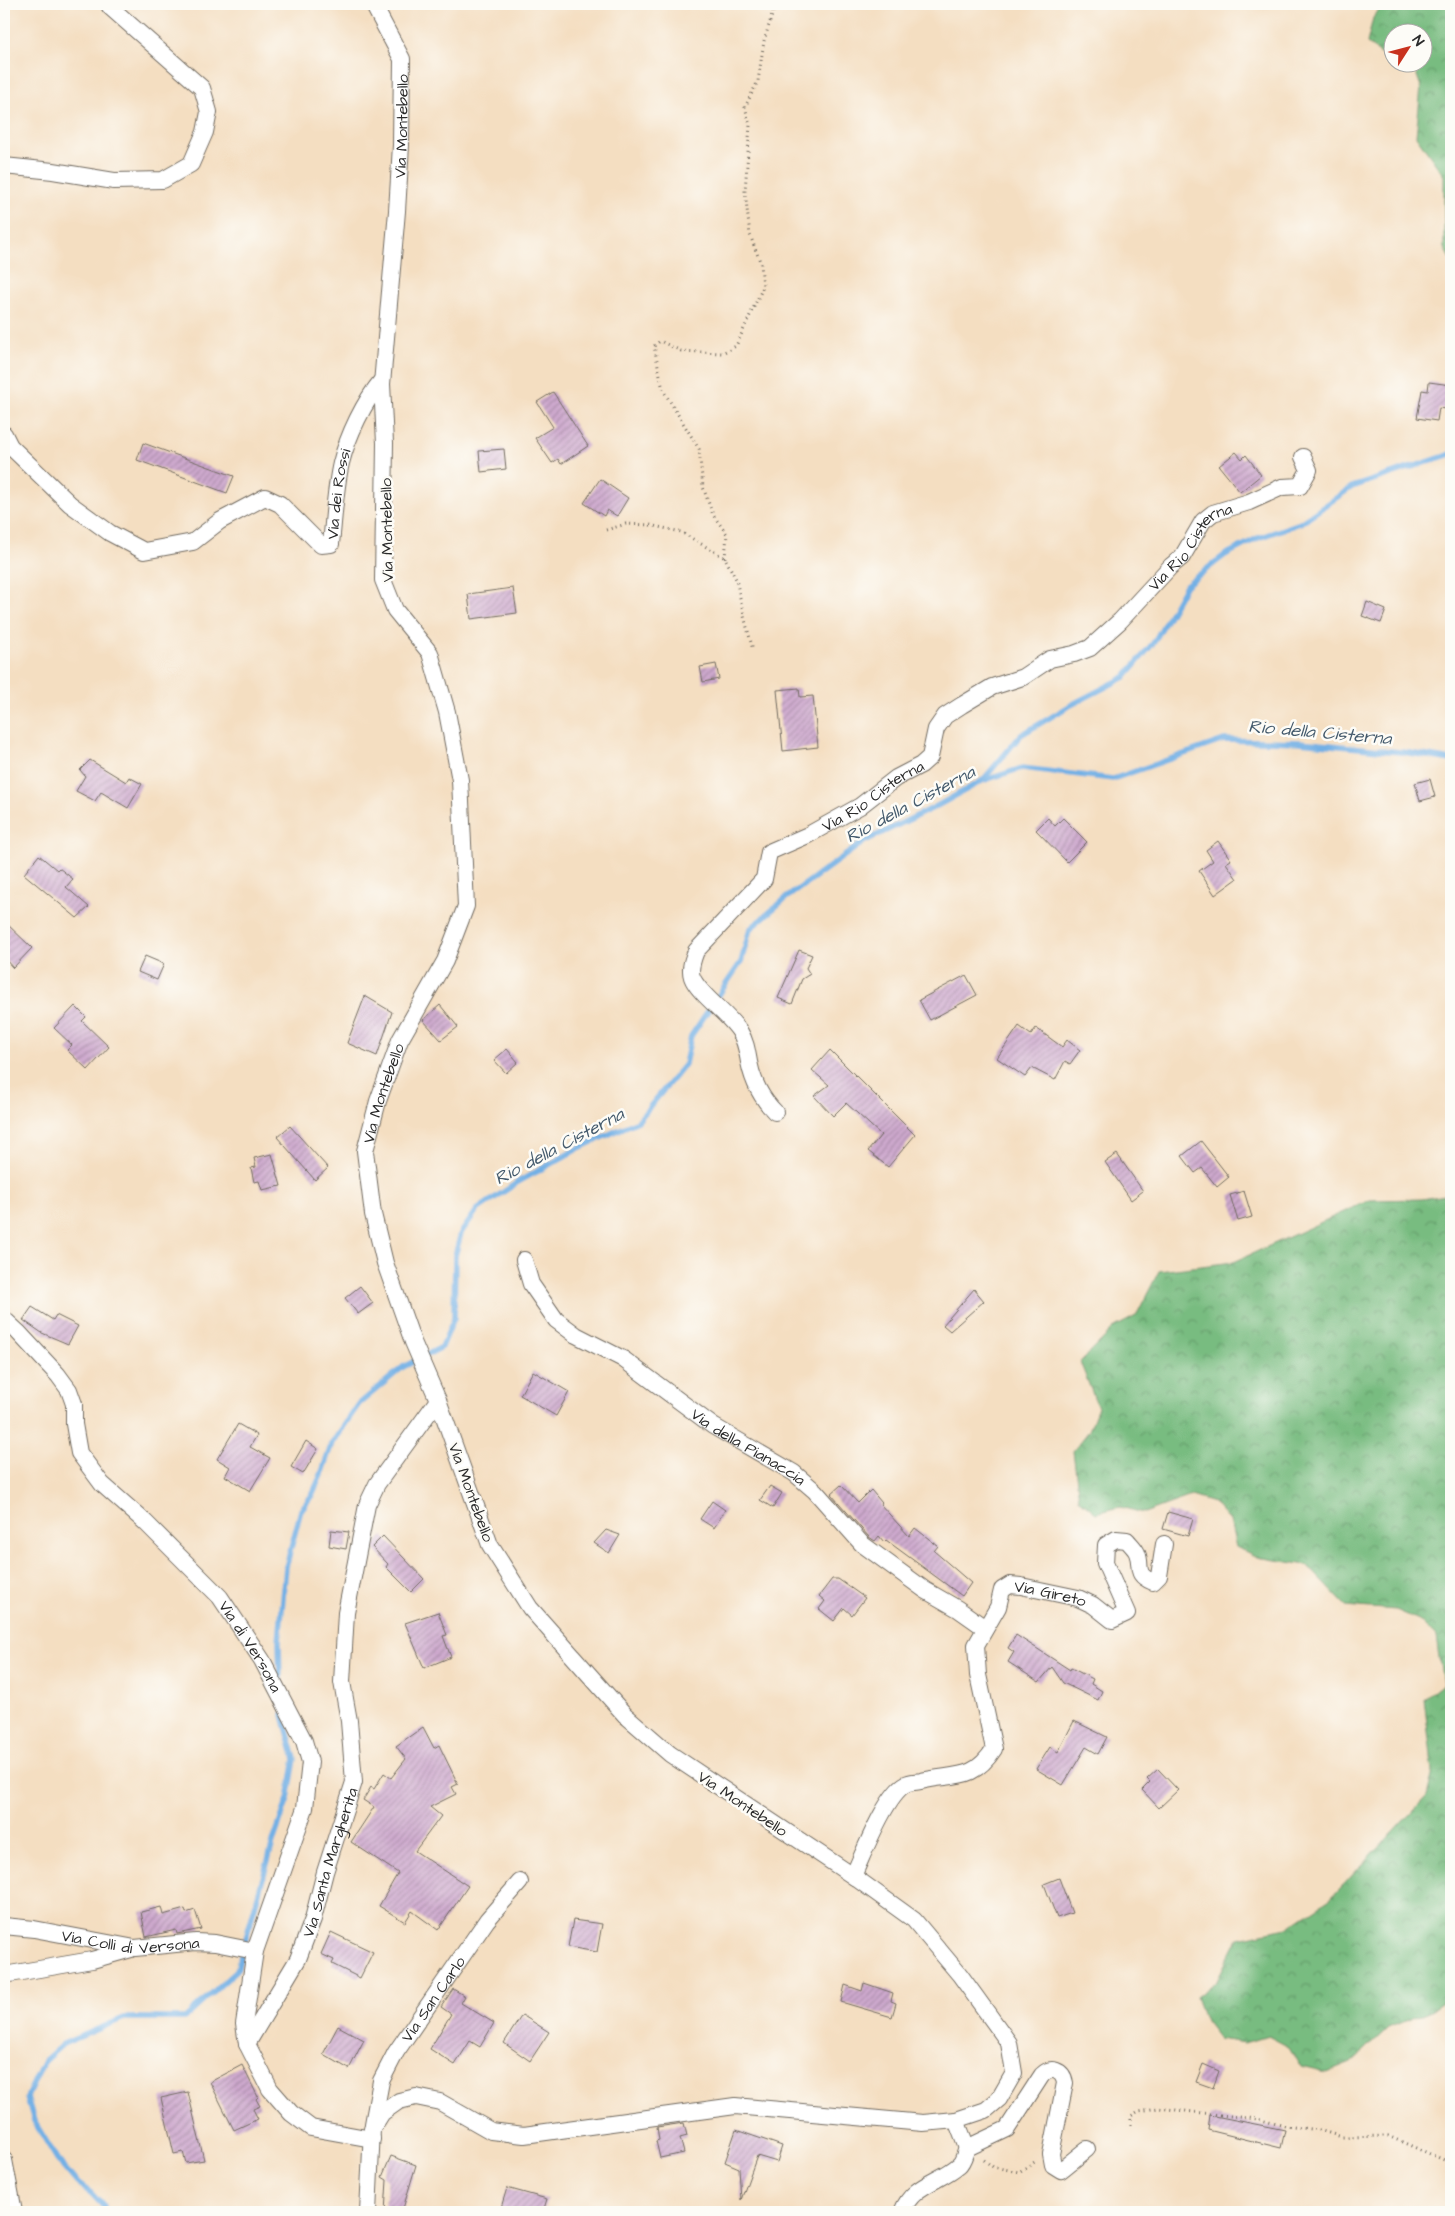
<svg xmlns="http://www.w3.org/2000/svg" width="1455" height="2216" font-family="'Architects Daughter',sans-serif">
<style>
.forest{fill:url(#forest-crowns);stroke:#527456}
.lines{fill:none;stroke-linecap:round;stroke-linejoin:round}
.stream{stroke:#73b0e5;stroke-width:5.5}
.building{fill:url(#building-hatch)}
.minor-casing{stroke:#716a60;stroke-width:18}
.path{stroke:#716a60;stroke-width:3;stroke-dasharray:1 4;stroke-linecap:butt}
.minor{stroke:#fff;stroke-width:16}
.labels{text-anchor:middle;stroke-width:5;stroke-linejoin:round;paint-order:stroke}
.street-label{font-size:16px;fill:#2b2b2b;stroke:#fdfcf7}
.water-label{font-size:18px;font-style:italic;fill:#445a6c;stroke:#fdfcf7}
</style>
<defs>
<pattern id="forest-crowns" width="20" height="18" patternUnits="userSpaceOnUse" patternTransform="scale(1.25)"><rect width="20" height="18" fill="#78bc80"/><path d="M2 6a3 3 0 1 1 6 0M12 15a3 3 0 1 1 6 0" fill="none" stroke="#639969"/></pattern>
<pattern id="building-hatch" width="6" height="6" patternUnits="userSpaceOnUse" patternTransform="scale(1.25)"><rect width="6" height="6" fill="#cea9ce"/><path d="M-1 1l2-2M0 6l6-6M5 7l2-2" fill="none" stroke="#a78aa7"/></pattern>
</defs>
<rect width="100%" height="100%" fill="#fdfcf7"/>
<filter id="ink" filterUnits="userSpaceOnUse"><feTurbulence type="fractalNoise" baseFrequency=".02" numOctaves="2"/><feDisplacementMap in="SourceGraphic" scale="10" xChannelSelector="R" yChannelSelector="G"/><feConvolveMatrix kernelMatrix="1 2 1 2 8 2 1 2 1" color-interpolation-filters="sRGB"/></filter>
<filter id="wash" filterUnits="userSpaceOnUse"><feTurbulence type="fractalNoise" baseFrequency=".0096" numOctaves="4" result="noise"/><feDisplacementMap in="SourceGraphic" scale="20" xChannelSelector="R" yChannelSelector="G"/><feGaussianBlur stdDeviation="1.12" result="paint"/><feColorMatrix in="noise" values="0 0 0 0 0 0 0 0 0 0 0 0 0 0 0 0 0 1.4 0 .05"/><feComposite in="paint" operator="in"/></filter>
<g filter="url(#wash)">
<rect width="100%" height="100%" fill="#f4dec1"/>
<g class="forest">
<path d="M1383 4H1451V261L1444 248V176L1416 136 1421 87 1413 64 1403 63 1422 62V32H1392V60H1388L1367 43 1373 18Z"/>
<path d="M1451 1194V1997L1433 2009 1388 2028 1351 2063 1326 2073 1301 2067 1289 2047 1268 2036 1245 2043 1219 2039 1205 2021 1196 1997 1216 1982 1238 1938 1287 1928 1330 1899 1427 1796 1433 1772 1424 1699 1443 1684 1436 1637 1419 1620 1396 1610 1346 1606 1307 1565 1257 1557 1236 1547 1230 1521 1214 1503 1191 1496 1144 1513 1120 1507 1096 1513 1079 1499 1073 1451 1089 1431 1098 1407 1080 1362 1115 1327 1136 1316 1159 1271 1234 1262 1370 1200 1422 1199Z"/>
</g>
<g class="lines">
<g class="stream">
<path d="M983 780 1021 735 1071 705 1125 677 1154 642 1186 585 1225 555 1258 538 1300 523 1352 487 1451 454"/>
<path d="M280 1683 279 1641 286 1567 301 1510 312 1495 321 1475 332 1443 359 1404 403 1367 442 1347 454 1318 455 1256 461 1233 477 1210 518 1182 579 1148 638 1121 685 1064 691 1036 741 962 750 929 786 898 865 841 935 807 982 781 1022 768 1113 779 1224 740 1300 742 1410 753 1451 760"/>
<path d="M104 2212V2207L91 2193 77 2183 57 2159 34 2121 27 2097 44 2061 63 2044 124 2018H185L237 1970 274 1839 288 1799 295 1759 283 1715"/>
</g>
</g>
<g id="blocks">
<g class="building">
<path d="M1429 382 1451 385V410L1439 408 1437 421 1417 418 1422 390 1428 391Z"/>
<path d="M553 392 588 446 561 464 558 459 552 463 535 438 553 427 537 402Z"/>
<path d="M143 443 234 476 227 493 137 460Z"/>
<path d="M504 449 506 469 481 472 479 451Z"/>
<path d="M1236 452 1242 459 1246 455 1261 475 1240 492 1219 466Z"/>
<path d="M600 479 628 498 617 516 607 510 604 516 584 503Z"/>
<path d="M513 588 517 613 471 619 468 594Z"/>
<path d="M1367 602 1386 610 1381 623 1362 616Z"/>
<path d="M716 664 719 679 703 682 700 667Z"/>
<path d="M799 688 800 697 813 696 818 747 783 751 777 690Z"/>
<path d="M90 760 126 782 129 777 142 784 128 808 101 792 95 801 76 791 85 776 80 770Z"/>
<path d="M1430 779 1435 797 1420 801 1415 783Z"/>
<path d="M1048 818 1055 826 1063 818 1087 842 1067 862 1036 830Z"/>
<path d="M1218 841 1231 860 1226 863 1237 879 1215 895 1199 871 1213 861 1206 850Z"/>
<path d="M39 855 57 870 59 868 73 879 66 887 89 907 77 918 24 874Z"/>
<path d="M4 921 32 948 13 968 4 958Z"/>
<path d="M799 950 812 955 806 968 810 974 802 979 792 1004 778 998Z"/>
<path d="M145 956 164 964 157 980 138 972Z"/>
<path d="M966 975 977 995 930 1020 919 1000Z"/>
<path d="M365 996 392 1012 377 1056 347 1043Z"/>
<path d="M440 1005 458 1027 441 1040 423 1020Z"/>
<path d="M75 1006 86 1017 82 1021 109 1047 88 1070 67 1050 72 1045 54 1028Z"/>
<path d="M1019 1026 1031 1035 1036 1028 1062 1047 1067 1040 1080 1050 1070 1064 1065 1061 1055 1080 1032 1068 1025 1077 997 1058Z"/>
<path d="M507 1049 518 1062 506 1073 494 1060Z"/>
<path d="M830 1050 915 1135 888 1167 868 1151 881 1135 846 1103 833 1116 814 1096 829 1085 812 1070Z"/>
<path d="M290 1126 328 1168 315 1180 277 1137Z"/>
<path d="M1201 1141 1229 1177 1217 1187 1202 1168 1195 1173 1182 1156Z"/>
<path d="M272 1154 281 1186 262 1190 259 1181 254 1182 251 1168 256 1167 254 1158Z"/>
<path d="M1117 1154 1143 1191 1131 1200 1105 1162Z"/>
<path d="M1244 1191 1252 1217 1238 1221 1230 1195Z"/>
<path d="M360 1286 373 1303 358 1314 345 1298Z"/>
<path d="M974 1289 984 1301 950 1331 943 1325Z"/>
<path d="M32 1307 53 1320 56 1315 78 1326 68 1344 42 1333 23 1320Z"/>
<path d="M533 1371 569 1392 556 1416 520 1395Z"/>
<path d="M238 1424 257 1435 250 1447 270 1458 250 1491 225 1476 230 1467 217 1459Z"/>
<path d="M306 1441 318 1449 303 1474 291 1467Z"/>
<path d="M841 1485 858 1503 871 1490 882 1503 880 1504 909 1536 915 1528 938 1546 934 1551 971 1583 962 1596 886 1540 884 1542 879 1536 875 1541 869 1537 831 1494Z"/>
<path d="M770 1486 782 1493 773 1508 760 1500Z"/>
<path d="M712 1501 725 1510 714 1528 700 1519Z"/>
<path d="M1168 1512 1193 1519 1188 1536 1163 1529Z"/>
<path d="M331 1530 349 1532 346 1549 329 1546Z"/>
<path d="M606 1530 620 1535 609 1553 594 1543Z"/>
<path d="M383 1536 424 1579 411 1592 386 1567 388 1564 372 1547Z"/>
<path d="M832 1579H838L865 1598 852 1615 844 1608 834 1621 819 1609 825 1601 819 1596Z"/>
<path d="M438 1612 447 1635 443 1636 451 1657 424 1668 405 1623Z"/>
<path d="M1016 1635 1070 1670 1071 1668 1093 1679 1091 1684 1102 1691 1098 1700 1063 1683 1052 1667 1039 1682 1008 1662 1014 1652 1008 1648Z"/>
<path d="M1074 1721 1107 1737 1098 1754 1086 1747 1063 1785 1036 1769 1050 1747 1058 1752Z"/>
<path d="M423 1727 434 1748 439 1745 458 1784 452 1787 456 1794 430 1807 441 1816 415 1851 468 1886 438 1930 412 1911 405 1922 379 1906 398 1873 351 1842 374 1807 363 1800 371 1787 374 1789 384 1773 391 1778 406 1759 396 1746Z"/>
<path d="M1158 1769 1178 1790 1159 1808 1142 1790 1150 1782 1147 1779Z"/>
<path d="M1059 1878 1072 1913 1057 1918 1044 1884Z"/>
<path d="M161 1907 163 1915 185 1909 186 1913 195 1910 201 1929 177 1934 176 1930 146 1937 141 1912Z"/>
<path d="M573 1920 602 1924 597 1952 568 1947Z"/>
<path d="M331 1932 373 1952 360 1978 332 1964 334 1960 321 1954Z"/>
<path d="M864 1983 893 1993 891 2001 896 2003 892 2017 841 2002 845 1985 862 1991Z"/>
<path d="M453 1989 465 1996 461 2003 494 2023 480 2047 470 2041 455 2065 430 2049 451 2014 441 2007Z"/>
<path d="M522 2015 549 2032 530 2061 504 2043Z"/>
<path d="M338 2026 364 2040 349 2069 323 2054Z"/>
<path d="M1203 2064 1219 2071 1213 2088 1196 2082Z"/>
<path d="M242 2065 258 2097 256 2099 260 2106 253 2109 258 2119 234 2130 210 2082Z"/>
<path d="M188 2092 204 2160 186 2163 183 2152 174 2154 161 2098Z"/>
<path d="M1210 2115 1285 2130 1281 2148 1208 2130Z"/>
<path d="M684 2123 687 2136 680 2138 684 2153 660 2158 656 2141 659 2140 657 2127Z"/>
<path d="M736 2130 782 2146 777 2162 757 2156 741 2200 739 2168 725 2162Z"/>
<path d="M391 2156 416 2165 402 2212H385L387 2180 382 2177Z"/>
<path d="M507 2188 547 2199 543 2212 500 2211Z"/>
</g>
</g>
</g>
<g filter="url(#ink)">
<use href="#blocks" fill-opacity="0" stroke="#716a60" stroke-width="1"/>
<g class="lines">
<g class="minor-casing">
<g id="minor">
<path d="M4 166 53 171 114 181 163 180 191 164 205 132 209 112 202 88 110 7V4"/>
<path id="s1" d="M4 434 10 446 70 504 110 533 144 551 193 542 220 521 265 497 280 504 321 545 331 544C334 517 335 489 341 463 348 435 364 402 382 380"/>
<path id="s2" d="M775 1112C761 1098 753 1082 749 1062 747 1051 746 1042 740 1032 729 1014 698 994 692 977 689 968 693 959 696 951L764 879 769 852 808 835 860 806 896 778 921 765 930 757 936 729 945 716 962 705 992 687 1023 677 1050 659 1074 654 1090 648 1120 621 1171 566 1182 557 1203 521 1213 513 1249 502 1282 487 1300 486 1309 470 1303 457"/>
<path id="s3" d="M524 1260 531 1284 556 1320 576 1335 623 1359 713 1426 794 1473 815 1491 862 1544 925 1590 958 1609 985 1628"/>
<path id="s4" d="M4 1319 18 1332 58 1375 69 1390 74 1404V1424L79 1453 102 1484 145 1522 220 1597 262 1660 304 1741 310 1762 305 1808 255 1951 244 2024 247 2044 270 2089 291 2113 311 2128 372 2139"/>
<path id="s5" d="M853 1876C863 1855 886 1794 906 1784 910 1782 916 1782 921 1781 954 1773 973 1782 994 1749L978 1675 976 1645 998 1607 1002 1590 1010 1585 1021 1586 1078 1598 1093 1605 1112 1620 1127 1613 1105 1563 1106 1545 1116 1539 1127 1540C1130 1544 1135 1548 1137 1553 1143 1567 1133 1574 1153 1582L1159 1576 1164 1544"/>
<path id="s6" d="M4 1926 34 1929 135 1948 196 1942 215 1943 255 1951"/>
<path d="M4 1975 92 1960 131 1949"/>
<path id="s7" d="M247 2044 298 1959 313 1919 325 1872 354 1782 349 1721 342 1682 346 1613 367 1505 377 1484 438 1400"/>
<path d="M956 2120 967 2148 1007 2129 1042 2075C1051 2066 1063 2070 1065 2083L1051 2154 1053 2165 1061 2170 1087 2149"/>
<path id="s8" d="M373 2124 381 2081 396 2052 487 1920 520 1882"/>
<path d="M4 2160 14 2212"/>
<path id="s9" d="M368 2212 372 2129 382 2113 399 2101 416 2097 440 2102 491 2131 524 2135 735 2106 923 2123 956 2120 986 2110 999 2099 1014 2073 1009 2043 960 1975 914 1920 853 1876 670 1754 625 1715 530 1608 490 1545 438 1400 413 1342 385 1263 373 1214 365 1151 378 1101 400 1040 445 961 466 906 460 780 447 712 430 653 395 610 383 580 385 443 382 384 397 211 401 145 402 59 373 4"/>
<path d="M902 2212C913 2184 938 2183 959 2165 963 2162 965 2153 967 2148"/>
</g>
</g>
<g class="path">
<path d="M606 530 626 524 650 525 681 532 725 558 736 579 744 616 753 650"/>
<path d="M725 558 727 534 713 515 703 487 699 449 663 390 654 346 660 341 681 351 722 353 736 346 763 287 761 264 750 235 745 191 750 125 745 107 758 81 764 41 773 12V4"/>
<path d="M1131 2125V2116L1139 2111 1158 2108 1257 2119 1285 2126 1319 2130 1342 2137 1388 2136 1451 2163"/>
<path d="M984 2160 993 2167 1019 2172 1036 2161"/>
</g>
<use href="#minor" class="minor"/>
</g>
</g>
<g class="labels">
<g class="street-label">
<text dy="6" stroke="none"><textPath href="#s9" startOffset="3009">Via Montebello</textPath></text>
<text dy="6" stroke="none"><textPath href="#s1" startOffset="455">Via dei Rossi</textPath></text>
<text transform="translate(386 530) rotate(-91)" y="6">Via Montebello</text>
<text dy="6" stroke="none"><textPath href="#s2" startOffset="854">Via Rio Cisterna</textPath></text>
<text dy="6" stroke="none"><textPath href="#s2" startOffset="434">Via Rio Cisterna</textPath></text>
<text dy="6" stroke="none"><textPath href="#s9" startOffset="2004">Via Montebello</textPath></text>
<text dy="6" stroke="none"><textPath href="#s3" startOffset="300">Via della Pianaccia</textPath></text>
<text transform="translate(472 1492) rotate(70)" y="6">Via Montebello</text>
<text dy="6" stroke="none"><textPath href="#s5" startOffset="424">Via Gireto</textPath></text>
<text dy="6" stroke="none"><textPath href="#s4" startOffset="421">Via di Versona</textPath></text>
<text transform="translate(743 1803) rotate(34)" y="6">Via Montebello</text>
<text dy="6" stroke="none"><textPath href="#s7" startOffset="201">Via Santa Margherita</textPath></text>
<text dy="6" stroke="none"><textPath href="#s6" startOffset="128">Via Colli di Versona</textPath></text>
<text dy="6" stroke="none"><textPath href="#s8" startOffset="141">Via San Carlo</textPath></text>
</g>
<g class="water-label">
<text transform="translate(1320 732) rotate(5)" y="6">Rio della Cisterna</text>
<text transform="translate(910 804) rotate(-28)" y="6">Rio della Cisterna</text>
<text transform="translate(559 1146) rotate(-28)" y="6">Rio della Cisterna</text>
</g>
</g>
<rect width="1455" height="2216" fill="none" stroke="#fdfcf7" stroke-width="20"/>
<g transform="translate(1408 48) rotate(54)"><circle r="24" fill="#fdfcf7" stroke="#a9a8a5"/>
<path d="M0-4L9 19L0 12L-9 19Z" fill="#c8321e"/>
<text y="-8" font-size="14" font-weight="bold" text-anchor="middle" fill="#2b2b2b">N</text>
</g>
</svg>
